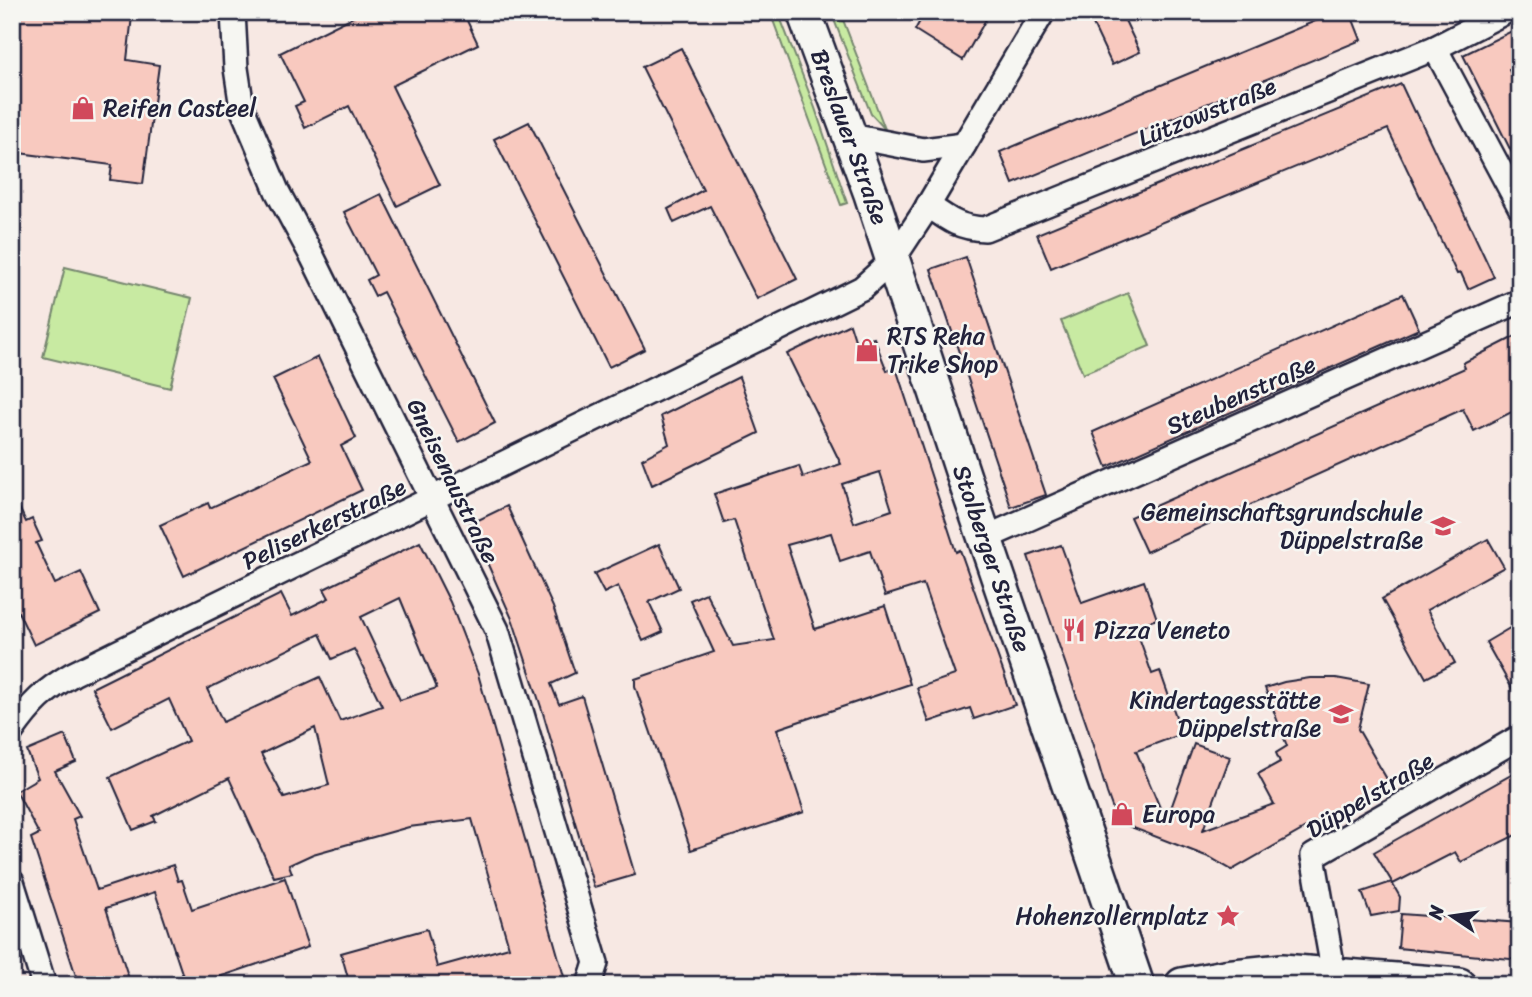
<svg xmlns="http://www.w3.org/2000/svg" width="1532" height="997" font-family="Sriracha,sans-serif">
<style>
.green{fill:#c8eaa2;stroke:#75866e;stroke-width:2}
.building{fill:#f8c9bf;stroke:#22223b;stroke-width:2;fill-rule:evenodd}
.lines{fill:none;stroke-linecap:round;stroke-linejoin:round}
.street-casing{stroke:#22223b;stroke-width:28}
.secondary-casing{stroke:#22223b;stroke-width:38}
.street{stroke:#f6f6f2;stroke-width:23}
.secondary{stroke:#f6f6f2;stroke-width:33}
.labels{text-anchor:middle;stroke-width:5;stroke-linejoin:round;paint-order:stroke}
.poi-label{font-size:24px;fill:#22223b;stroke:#f6f6f2;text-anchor:start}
.street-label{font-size:24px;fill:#22223b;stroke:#f6f6f2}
</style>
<rect width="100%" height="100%" fill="#f7e8e3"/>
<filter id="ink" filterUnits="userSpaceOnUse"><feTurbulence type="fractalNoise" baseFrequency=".0143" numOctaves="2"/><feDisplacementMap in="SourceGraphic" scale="14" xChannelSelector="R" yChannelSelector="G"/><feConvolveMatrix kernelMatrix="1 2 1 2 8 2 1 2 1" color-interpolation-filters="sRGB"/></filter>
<g filter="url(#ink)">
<g class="green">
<path d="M770 12H778L815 108 847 203 841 205Z"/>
<path d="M831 12H840L885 129 871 114Z"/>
<path d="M65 267 192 298 170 388 43 357Z"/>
<path d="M1128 293 1150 346 1083 374 1061 321Z"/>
</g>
<g class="building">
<path d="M15 12H102L132 16 127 60 159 65 143 184 110 180 112 165 12 152V35Z"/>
<path d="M363 12H463L478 44 392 86 440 185 397 206 349 106 305 128 295 106 304 102 280 53Z"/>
<path d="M925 12H990L963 60 915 30Z"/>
<path d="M1087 12H1121L1140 52 1112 65Z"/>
<path d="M1337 12H1350L1361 40 1013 184 1000 152Z"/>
<path d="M1520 27V64L1509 70 1520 92V169L1463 55Z"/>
<path d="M681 48 797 279 757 299 710 206 674 223 668 209 703 190 642 67Z"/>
<path d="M1401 84 1414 112 1416 111 1494 277 1468 289 1461 273 1457 274 1388 129 1051 268 1037 234Z"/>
<path d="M529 122 645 349 609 367 494 139Z"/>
<path d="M381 194 495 423 459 442 383 292 375 296 367 280 376 275 344 212Z"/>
<path d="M966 257 1046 495 1011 507 931 269Z"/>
<path d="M1403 294 1419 329 1107 467 1093 432Z"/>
<path d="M850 324 856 343 874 338 887 371 896 368 956 552 960 550 1015 705 974 719 970 708 929 722 917 688 955 675 923 584 885 596 870 551 840 561 831 533 787 545 815 629 885 606 910 684 777 729 804 812 691 850 635 686V679L714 652 690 600 706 593 733 646 774 640 734 520 724 523 714 494 799 466 803 477 841 464 787 354ZM880 472 892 510 854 523 842 484Z"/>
<path d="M1520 334V408L1474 431 1463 409 1146 552 1130 517 1465 368 1463 363Z"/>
<path d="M318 357 356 438 341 446 362 490 184 576 160 525 208 503 210 508 312 460 273 379Z"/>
<path d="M739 377 759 433 652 485 642 459 669 444 661 416Z"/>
<path d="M12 493 26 522 32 519 42 541 36 543 55 584 81 572 100 613 34 645 12 599Z"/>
<path d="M507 506 553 607 575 673 551 684 559 704 582 696 635 875 594 887 543 713 513 621 470 524Z"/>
<path d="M1488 539 1504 567 1427 610 1455 663 1426 678 1382 599Z"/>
<path d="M420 542 450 602 478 674 565 980 549 985H350L341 953 427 929 437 967 509 947 472 819 409 827 313 854 289 865 292 873 274 877 229 778 153 816 156 821 133 830 110 777 188 741 169 699 112 728 92 688 281 594 292 616 329 598 324 589ZM400 598 437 688 400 700 361 617ZM320 634 332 659 354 649 382 706 340 721 320 677 223 722 207 689ZM315 728 329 785 284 798 261 754Z"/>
<path d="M659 544 679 588 649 602 663 632 643 641 618 586 604 593 594 574Z"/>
<path d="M1061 545 1082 603 1144 581 1157 619 1135 626 1152 674 1160 671 1182 734 1136 751 1166 822 1194 744 1230 757 1203 830 1274 804 1258 774 1280 762 1276 753 1287 746 1265 688 1284 682 1310 678H1336L1369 684 1358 729 1388 781 1232 870 1211 858 1123 824 1115 815 1107 793 1088 729 1028 556Z"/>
<path d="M1520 622V703L1486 642Z"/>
<path d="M65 735 76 762 55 771 80 816 73 819 97 890 173 865 178 881 182 880 192 909 285 878 308 947 196 985H186L155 892 106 908 131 985H79L31 838 39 834 16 791 38 778 27 751Z"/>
<path d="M1520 770V833L1461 862 1455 852 1393 884 1392 883 1400 897 1399 911 1371 916 1362 892 1392 882 1374 852Z"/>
<path d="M1401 914 1520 923V960L1398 948Z"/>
</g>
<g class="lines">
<g class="street-casing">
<g id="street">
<path d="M233 12 236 68 242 108 277 191 312 256 497 630 596 963 589 985"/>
<path d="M1435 48 1520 207"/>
<path d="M851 136 923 150 964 145"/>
<path d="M928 205C949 220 959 228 985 229L1435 48 1505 12"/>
<path d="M985 538 1520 301"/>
<path d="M12 731C31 704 45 690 73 674L862 288 892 261 923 214 1043 12"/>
<path d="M12 882 44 985"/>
<path d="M1334 975 1313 856 1520 737"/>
</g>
</g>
<g class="secondary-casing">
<g id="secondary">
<path id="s1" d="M804 12 871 194 965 480 1137 985"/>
<path d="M1182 985 1225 977 1282 971 1459 985"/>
</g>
</g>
<use href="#street" class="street"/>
<use href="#secondary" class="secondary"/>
</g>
</g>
<defs>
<g id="shop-bare" transform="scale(1.89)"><path d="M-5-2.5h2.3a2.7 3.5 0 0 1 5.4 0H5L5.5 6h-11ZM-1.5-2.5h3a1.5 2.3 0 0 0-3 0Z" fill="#d1495b" stroke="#f6f6f2" stroke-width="2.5" paint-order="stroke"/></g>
<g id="school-bare" transform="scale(1.89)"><path d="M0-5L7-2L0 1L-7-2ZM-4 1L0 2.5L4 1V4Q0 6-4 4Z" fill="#d1495b" stroke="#f6f6f2" stroke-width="2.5" paint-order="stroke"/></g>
<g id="restaurant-bare" transform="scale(1.89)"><path d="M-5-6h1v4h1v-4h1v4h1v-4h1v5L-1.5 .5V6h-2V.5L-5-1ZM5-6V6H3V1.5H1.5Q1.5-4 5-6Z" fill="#d1495b" stroke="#f6f6f2" stroke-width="2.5" paint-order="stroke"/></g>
<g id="sight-bare" transform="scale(1.89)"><path d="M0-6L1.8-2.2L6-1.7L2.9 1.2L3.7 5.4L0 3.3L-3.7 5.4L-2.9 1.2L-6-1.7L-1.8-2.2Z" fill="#d1495b" stroke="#f6f6f2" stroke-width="2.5" paint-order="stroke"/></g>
</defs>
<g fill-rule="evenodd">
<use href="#shop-bare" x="83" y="108"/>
<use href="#shop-bare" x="867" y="350"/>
<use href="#school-bare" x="1443" y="526"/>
<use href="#restaurant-bare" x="1074" y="630"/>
<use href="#school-bare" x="1341" y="714"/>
<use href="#shop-bare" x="1122" y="814"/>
<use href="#sight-bare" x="1228" y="916"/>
</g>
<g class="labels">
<g class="poi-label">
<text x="103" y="116">Reifen Casteel</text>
<text x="887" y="344">RTS Reha<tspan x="887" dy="28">Trike Shop</tspan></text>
<text x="1423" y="520" text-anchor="end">Gemeinschaftsgrundschule<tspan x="1423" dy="28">Düppelstraße</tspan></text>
<text x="1094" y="638">Pizza Veneto</text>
<text x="1321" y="708" text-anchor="end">Kindertagesstätte<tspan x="1321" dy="28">Düppelstraße</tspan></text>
<text x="1142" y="822">Europa</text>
<text x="1208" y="924" text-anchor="end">Hohenzollernplatz</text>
</g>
<g class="street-label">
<text transform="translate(1207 112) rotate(-22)" y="8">Lützowstraße</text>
<text dy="8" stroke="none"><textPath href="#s1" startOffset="133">Breslauer Straße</textPath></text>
<text transform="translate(1241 395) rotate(-24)" y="8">Steubenstraße</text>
<text transform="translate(453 481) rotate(64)" y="8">Gneisenaustraße</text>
<text transform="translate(324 524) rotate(-26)" y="8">Peliserkerstraße</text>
<text dy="8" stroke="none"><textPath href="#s1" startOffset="578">Stolberger Straße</textPath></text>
<text transform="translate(1370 795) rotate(-31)" y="8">Düppelstraße</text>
</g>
</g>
<rect width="1532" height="997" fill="none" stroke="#f6f6f2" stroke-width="42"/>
<rect x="21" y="21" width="1490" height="955" fill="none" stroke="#22223b" stroke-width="2.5" filter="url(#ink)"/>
<g transform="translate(1452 916) rotate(283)" stroke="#f6f6f2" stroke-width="5" paint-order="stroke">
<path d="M0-5L12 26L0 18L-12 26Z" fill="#22223b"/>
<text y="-10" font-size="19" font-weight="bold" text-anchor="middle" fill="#22223b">N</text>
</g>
</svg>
